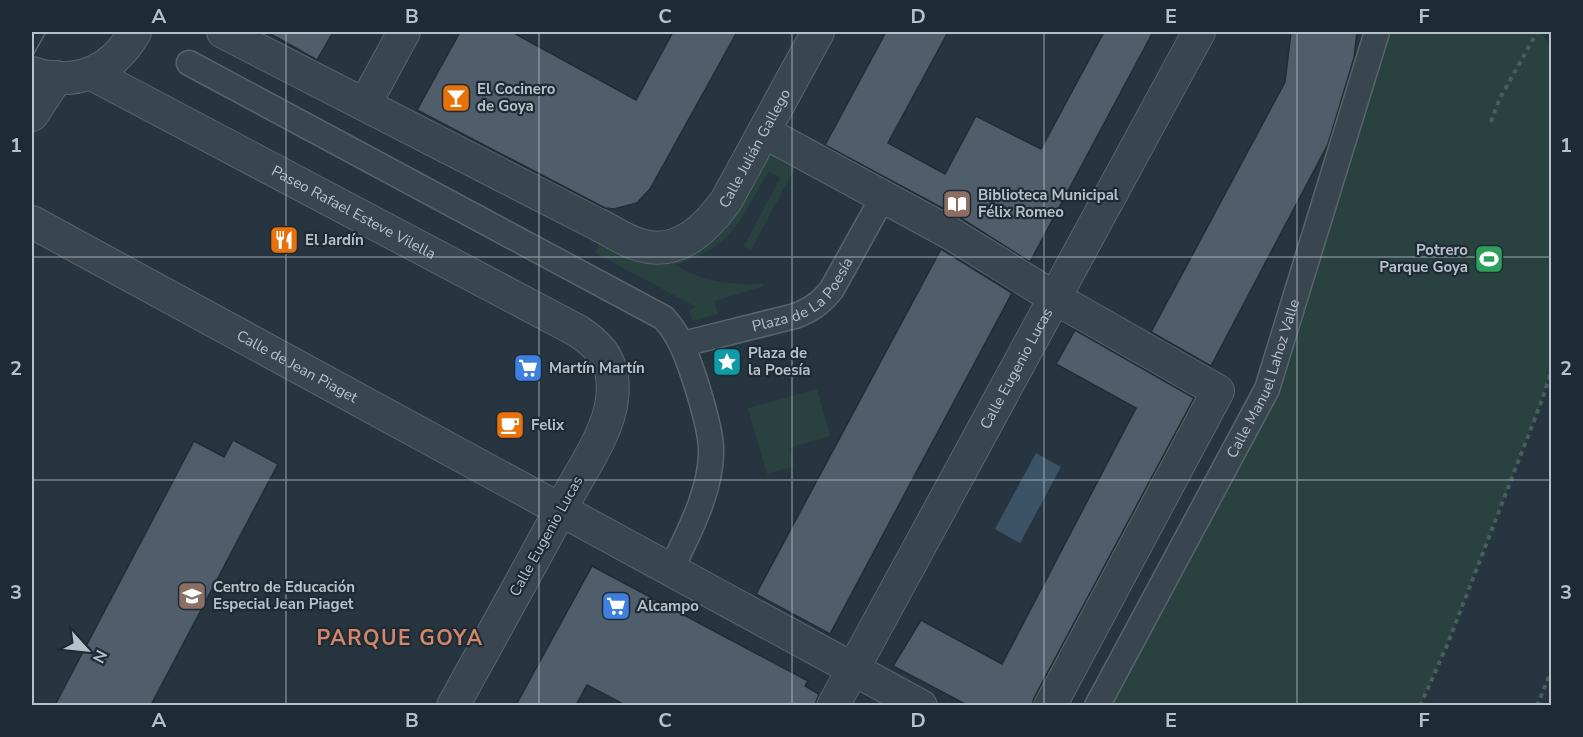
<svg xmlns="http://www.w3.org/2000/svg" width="1583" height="737" font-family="'Nunito Sans',sans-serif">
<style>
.green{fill:#294240}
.water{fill:#3a5366}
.building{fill:#4f5e6a;stroke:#212d36;stroke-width:1.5}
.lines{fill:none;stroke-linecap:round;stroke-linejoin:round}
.pedestrian-casing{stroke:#58646d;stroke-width:27}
.minor-casing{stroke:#58646d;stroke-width:34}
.path{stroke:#485e5d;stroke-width:4;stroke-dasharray:4.5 4.5;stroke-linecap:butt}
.pedestrian{stroke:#3a464f;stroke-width:24}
.minor{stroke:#3a464f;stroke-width:32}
.tram{stroke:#5c6b76;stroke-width:1.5}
.grid{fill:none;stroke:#b6c1ca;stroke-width:1.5;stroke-opacity:0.55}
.labels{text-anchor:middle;stroke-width:4.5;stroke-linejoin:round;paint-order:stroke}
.poi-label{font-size:15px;font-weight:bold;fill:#b6c1ca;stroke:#1f2b34;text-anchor:start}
.street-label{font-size:15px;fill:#b6c1ca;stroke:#1f2b34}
.district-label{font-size:21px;font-weight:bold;letter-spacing:1.5px;fill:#d38668;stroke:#1f2b34}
.neatline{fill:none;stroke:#b6c1ca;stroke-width:2}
.grid-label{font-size:20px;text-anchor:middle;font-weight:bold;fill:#b6c1ca}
</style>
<rect width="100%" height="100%" fill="#26353f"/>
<g class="green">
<path d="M1377 32H1540L1552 48 1551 369 1542 400 1448 643 1420 705 1097 706 1267 389Z"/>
<path d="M772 147 798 162 751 250 744 246 780 178 769 171C739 220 736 246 675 265 701 281 733 286 763 284L764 286 715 301 718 314 692 321 689 310 696 307 595 253 600 243 699 249 719 235 731 222Z"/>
<path d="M817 389 830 436 789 448 794 466 767 474 748 408Z"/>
</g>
<path class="water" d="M1036 453 1061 467 1020 543 995 529Z"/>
<g class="building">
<path d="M267 32H333L317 60Z"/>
<path d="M460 32H512L636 100 673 32H737L650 189 637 203 614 209 605 208 417 110Z"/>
<path d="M886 32H948L888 143 945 174 976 116 1041 149 1104 32H1153L1030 262 959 217 825 145Z"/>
<path d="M1291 32H1357L1354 58 1328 144 1211 366 1151 332 1285 82Z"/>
<path d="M941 249 1012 293 830 634 756 594Z"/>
<path d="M1075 330 1194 398 1034 698 1032 705H967L893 666 921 620 1002 664 1136 408 1056 364Z"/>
<path d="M233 440 278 464 151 705H55L194 441 224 457Z"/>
<path d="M592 566 808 681 805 686 819 694 815 705H625L587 685 576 705H516Z"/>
</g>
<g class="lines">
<g class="pedestrian-casing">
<g id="pedestrian">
<path d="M189 63 664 318C681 337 687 357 695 380 701 399 707 418 710 438 717 480 689 533 671 569"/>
<path id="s1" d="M683 344 795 316C811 310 821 303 832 289L883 197"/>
<path id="s2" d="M1097 706 1267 389 1377 32"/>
</g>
</g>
<g class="minor-casing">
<g id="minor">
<path id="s3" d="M223 32 597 224C612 231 628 243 644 246 680 255 707 227 726 201L818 32"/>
<path d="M32 73C76 87 112 72 135 32"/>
<path id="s4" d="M92 74 578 331C605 349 616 366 612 399 609 430 584 467 569 494 531 565 492 635 453 706"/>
<path d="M365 104 404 32"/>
<path d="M32 115 57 77"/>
<path d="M764 132 950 233 1055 298 1218 391 1050 706"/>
<path id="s5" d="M32 222 921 706"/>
<path id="s6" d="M833 706 1199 32"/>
</g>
</g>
<g class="path">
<path d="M1491 122 1499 100 1537 32"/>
<path d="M1420 706 1448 643 1542 400 1552 369"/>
<path d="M1537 706 1552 669"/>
</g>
<use href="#pedestrian" class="pedestrian"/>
<use href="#minor" class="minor"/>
<path class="tram" d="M32 57 46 32"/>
</g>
<path class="grid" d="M286 32V706M539 32V706M792 32V706M1044 32V706M1297 32V706M32 257H1552M32 480H1552"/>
<defs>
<g id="bar-square" transform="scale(1.5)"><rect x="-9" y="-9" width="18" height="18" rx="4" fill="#e8710a" stroke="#1f2b34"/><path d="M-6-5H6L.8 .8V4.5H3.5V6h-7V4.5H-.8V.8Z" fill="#fff"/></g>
<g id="library-square" transform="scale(1.5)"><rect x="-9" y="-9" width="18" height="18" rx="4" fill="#8d6e63" stroke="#1f2b34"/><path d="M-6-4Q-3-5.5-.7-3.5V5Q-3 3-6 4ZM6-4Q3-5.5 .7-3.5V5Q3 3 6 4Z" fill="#fff"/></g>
<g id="restaurant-square" transform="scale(1.5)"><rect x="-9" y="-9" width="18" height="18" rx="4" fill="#e8710a" stroke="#1f2b34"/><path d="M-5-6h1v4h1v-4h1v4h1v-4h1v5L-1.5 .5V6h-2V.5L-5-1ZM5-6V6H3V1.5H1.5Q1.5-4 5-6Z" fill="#fff"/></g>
<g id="stadium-square" transform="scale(1.5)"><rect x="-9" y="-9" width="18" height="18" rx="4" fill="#2e9e5b" stroke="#1f2b34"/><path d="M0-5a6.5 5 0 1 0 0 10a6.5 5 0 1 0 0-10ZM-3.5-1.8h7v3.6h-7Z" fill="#fff"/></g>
<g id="sight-square" transform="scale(1.5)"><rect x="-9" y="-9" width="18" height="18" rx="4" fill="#0f9aa8" stroke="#1f2b34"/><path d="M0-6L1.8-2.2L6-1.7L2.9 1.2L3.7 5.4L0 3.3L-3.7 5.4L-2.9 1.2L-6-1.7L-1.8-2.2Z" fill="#fff"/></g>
<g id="supermarket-square" transform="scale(1.5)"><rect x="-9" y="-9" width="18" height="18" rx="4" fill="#3f7fe0" stroke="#1f2b34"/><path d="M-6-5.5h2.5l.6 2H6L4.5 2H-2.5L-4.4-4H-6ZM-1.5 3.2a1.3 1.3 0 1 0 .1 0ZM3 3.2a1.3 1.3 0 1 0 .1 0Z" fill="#fff"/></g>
<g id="cafe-square" transform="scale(1.5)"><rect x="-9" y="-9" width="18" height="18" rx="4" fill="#e8710a" stroke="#1f2b34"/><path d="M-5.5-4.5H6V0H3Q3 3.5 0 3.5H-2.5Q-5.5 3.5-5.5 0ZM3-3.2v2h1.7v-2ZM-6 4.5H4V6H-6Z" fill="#fff"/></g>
<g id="school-square" transform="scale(1.5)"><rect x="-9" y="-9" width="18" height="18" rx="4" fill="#8d6e63" stroke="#1f2b34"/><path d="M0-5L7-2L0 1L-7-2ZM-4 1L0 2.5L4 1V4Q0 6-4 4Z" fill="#fff"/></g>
</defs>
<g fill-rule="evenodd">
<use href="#bar-square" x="456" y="98"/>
<use href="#library-square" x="957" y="204"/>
<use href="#restaurant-square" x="284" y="240"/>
<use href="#stadium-square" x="1489" y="259"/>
<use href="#sight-square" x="727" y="362"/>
<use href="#supermarket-square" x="528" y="368"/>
<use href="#cafe-square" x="510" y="425"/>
<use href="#school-square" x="192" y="596"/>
<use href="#supermarket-square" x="616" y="606"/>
</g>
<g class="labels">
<g class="poi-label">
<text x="477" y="94">El Cocinero<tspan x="477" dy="17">de Goya</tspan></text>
<text x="978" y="200">Biblioteca Municipal<tspan x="978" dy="17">Félix Romeo</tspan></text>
<text x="305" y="245">El Jardín</text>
<text x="1468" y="255" text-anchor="end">Potrero<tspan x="1468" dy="17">Parque Goya</tspan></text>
<text x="748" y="358">Plaza de<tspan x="748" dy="17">la Poesía</tspan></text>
<text x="549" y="373">Martín Martín</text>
<text x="531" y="430">Felix</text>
<text x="213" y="592">Centro de Educación<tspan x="213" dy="17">Especial Jean Piaget</tspan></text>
<text x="637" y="611">Alcampo</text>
</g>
<g class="street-label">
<text dy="5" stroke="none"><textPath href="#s3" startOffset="632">Calle Julián Gallego</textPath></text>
<text dy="5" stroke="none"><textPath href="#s4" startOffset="296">Paseo Rafael Esteve Vilella</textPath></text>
<text dy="5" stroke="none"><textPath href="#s1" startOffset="134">Plaza de La Poesía</textPath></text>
<text dy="5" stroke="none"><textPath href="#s5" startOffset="302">Calle de Jean Piaget</textPath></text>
<text dy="5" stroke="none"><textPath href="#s6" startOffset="384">Calle Eugenio Lucas</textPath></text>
<text dy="5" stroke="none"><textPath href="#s2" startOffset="368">Calle Manuel Lahoz Valle</textPath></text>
<text transform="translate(546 536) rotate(-61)" y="5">Calle Eugenio Lucas</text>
</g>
<g class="district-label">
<text x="400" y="645">PARQUE GOYA</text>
</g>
</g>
<rect width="1583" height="737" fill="none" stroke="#1f2b34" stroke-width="66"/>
<g transform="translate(87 650) rotate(117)" stroke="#1f2b34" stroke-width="4.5" paint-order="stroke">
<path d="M0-4.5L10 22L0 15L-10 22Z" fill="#b6c1ca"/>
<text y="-9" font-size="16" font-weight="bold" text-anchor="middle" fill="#b6c1ca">N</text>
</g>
<rect x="33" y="33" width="1517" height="671" class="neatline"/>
<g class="grid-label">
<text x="159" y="23">A</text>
<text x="412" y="23">B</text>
<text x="665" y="23">C</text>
<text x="918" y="23">D</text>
<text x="1171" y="23">E</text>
<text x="1424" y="23">F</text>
<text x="16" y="152">1</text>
<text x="1566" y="152">1</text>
<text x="16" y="375">2</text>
<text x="1566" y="375">2</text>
<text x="16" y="599">3</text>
<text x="1566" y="599">3</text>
<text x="159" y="727">A</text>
<text x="412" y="727">B</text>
<text x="665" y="727">C</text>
<text x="918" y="727">D</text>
<text x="1171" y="727">E</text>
<text x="1424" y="727">F</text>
</g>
</svg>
